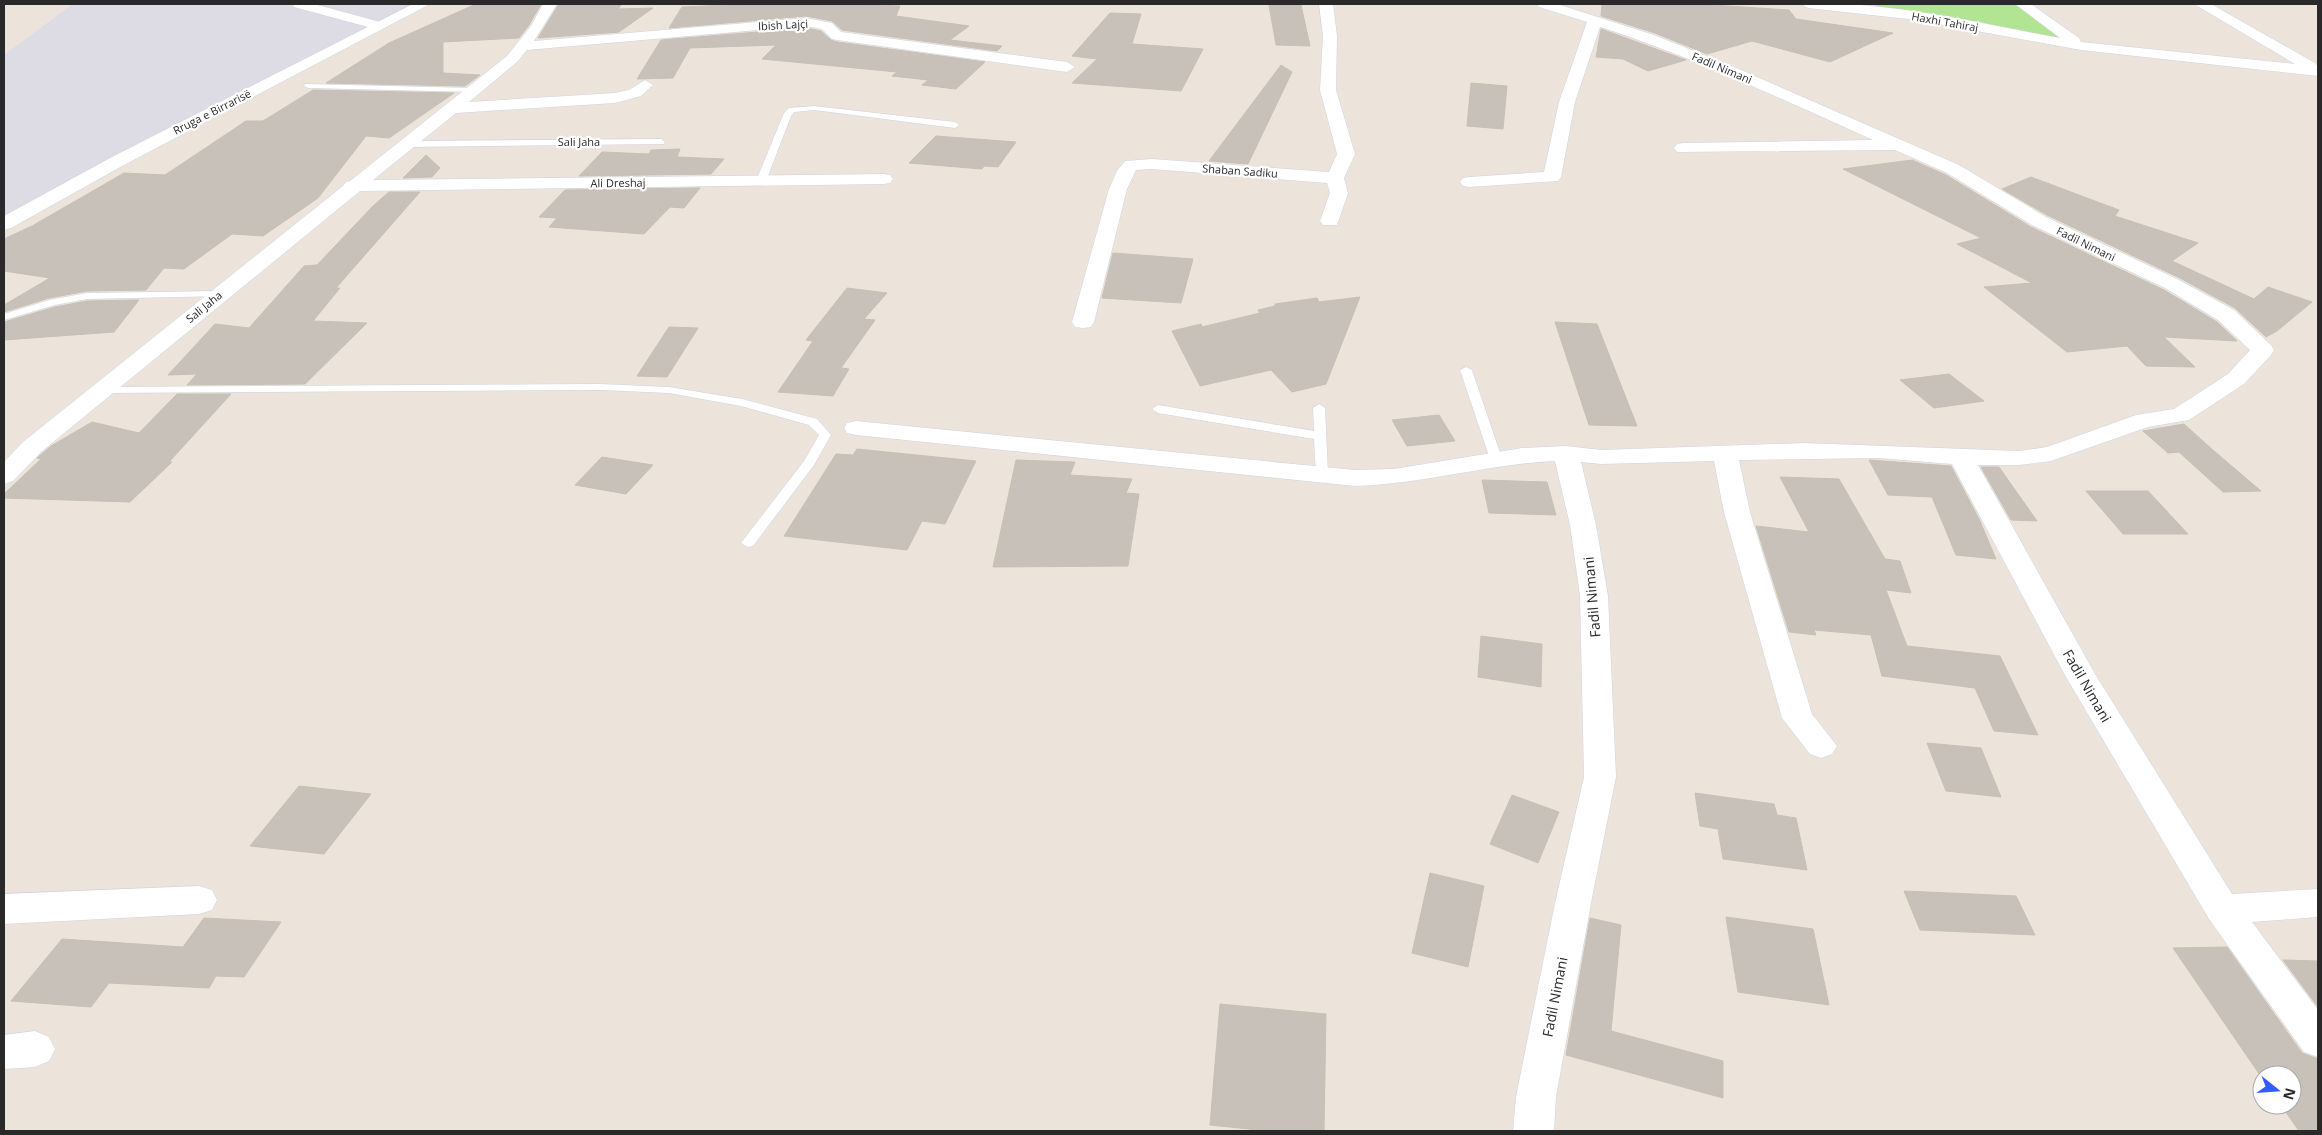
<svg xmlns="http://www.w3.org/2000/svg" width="2322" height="1135" font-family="'Open Sans',sans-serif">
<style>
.industrial{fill:#dddbe4}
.green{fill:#b1e593}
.building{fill:#c7c1b9;stroke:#c7c0b3}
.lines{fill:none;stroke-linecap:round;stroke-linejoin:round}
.lane-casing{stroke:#cfd3e3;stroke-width:1}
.street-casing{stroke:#cfd3e3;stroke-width:1}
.secondary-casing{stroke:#cfd3e3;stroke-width:1}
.lane{fill:#fff;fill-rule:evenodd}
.street{fill:#fff;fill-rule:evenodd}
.secondary{fill:#fff;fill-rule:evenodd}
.labels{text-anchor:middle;stroke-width:4.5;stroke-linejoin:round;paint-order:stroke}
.far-street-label{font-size:11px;fill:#292929;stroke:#fff}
.street-label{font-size:14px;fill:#292929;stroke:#fff}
</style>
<rect width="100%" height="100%" fill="#ece4da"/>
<path class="industrial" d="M73 4H423L118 161 4 225V55Z"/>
<path class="green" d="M1873 4H2016L2066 41 1878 7Z"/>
<g class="building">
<path d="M476 4H541L529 25 519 38 443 42V73L480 75 465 86 326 83 389 43Z"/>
<path d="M559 4 621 5 618 9 653 8 619 32 538 38Z"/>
<path d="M754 4H859L900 6 896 16 969 26 950 40 1002 46 997 51 842 30 832 21 806 16 669 28 682 7Z"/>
<path d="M1602 4H1698L1789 10 1796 19 1893 33 1830 62 1752 41 1707 54 1655 33 1601 16Z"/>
<path d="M1269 5H1301L1310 46 1276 45Z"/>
<path d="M1110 13 1141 14 1132 44 1203 49 1181 91 1072 83 1097 59 1072 56Z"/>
<path d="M806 28 821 31 831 40 837 42 985 62 956 89 922 85 928 80 892 76 897 72 762 59 776 45 690 48 673 78 637 79 661 40Z"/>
<path d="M1601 29 1634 41 1686 60 1648 71 1623 59 1596 57Z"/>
<path d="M1281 65 1292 72 1248 164 1209 161Z"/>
<path d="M1471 83 1507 86 1503 129 1467 126Z"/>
<path d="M313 90 454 93 389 138 366 136 318 198 263 236 232 234 184 269 164 268 146 290 87 291 49 298 4 312V305L50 278 4 271V239L32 226 124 173 165 175 246 121H263Z"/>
<path d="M936 136 1016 142 998 167 984 166 982 169 909 163Z"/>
<path d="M680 149 677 157 724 159 711 174 579 176 602 152 649 154 651 150Z"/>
<path d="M426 155 440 168 432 177 403 178Z"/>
<path d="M1912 160 1946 175 2031 227 2164 290 2217 322 2237 341 2164 337 2195 367 2146 366 2127 346 2067 352 1984 287 2032 283 1957 244 1981 238 1843 169Z"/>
<path d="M2031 177 2119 210 2115 216 2198 243 2172 261 2254 299 2268 287 2312 302 2277 331 2266 337 2235 308 2180 278 2047 215 2002 189Z"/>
<path d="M700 188 684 208 670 207 644 234 549 227 557 218 539 217 565 190Z"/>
<path d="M389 192H420L336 288H340L313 321 367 323 305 384 187 385 197 374 168 375 215 324 249 328 304 266 317 265 373 206Z"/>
<path d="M1113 253 1193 259 1181 303 1102 298Z"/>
<path d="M847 288 887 293 864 319 875 320 841 368 849 369 833 396 778 392 813 341 806 340Z"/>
<path d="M1360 297 1326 384 1292 392 1271 370 1200 386 1172 331 1201 324 1202 327 1260 313 1258 310 1275 306V304L1317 298 1319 302Z"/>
<path d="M139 300 114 332 4 340V322L55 307 87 301Z"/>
<path d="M1555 322 1597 324 1637 426 1589 425Z"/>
<path d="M669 327 698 328 667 377 637 376Z"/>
<path d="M1949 374 1984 401 1934 408 1900 380Z"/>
<path d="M177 394H231L169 462H172L130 502 4 498V494L41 459 37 458 51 446 92 422 139 433Z"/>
<path d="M1439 415 1455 441 1407 446 1392 420Z"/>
<path d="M2184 424 2214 451 2261 491 2223 492 2179 452 2168 453 2143 431Z"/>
<path d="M857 449 976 461 945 524 922 521 907 550 784 536 836 454 853 455Z"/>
<path d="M602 457 653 465 626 494 575 485Z"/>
<path d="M1016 460 1075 462 1070 475 1132 479 1126 493 1139 494 1128 566 993 567Z"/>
<path d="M1869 460 1951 466 1979 519 1996 559 1956 555 1932 497 1888 495Z"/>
<path d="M1981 467H1999L2037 521 2011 520Z"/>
<path d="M1780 477 1839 479 1885 559 1900 561 1911 593 1886 590 1907 646 2000 656 2038 735 1994 731 1975 688 1882 676 1871 635 1814 630 1816 635 1789 632 1756 526 1809 532Z"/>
<path d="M1482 480 1547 482 1556 515 1489 513Z"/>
<path d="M2086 491H2148L2188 534H2123Z"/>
<path d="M1481 636 1542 644 1541 687 1478 677Z"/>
<path d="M1927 743 1981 748 2001 797 1946 791Z"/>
<path d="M299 786 371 794 324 854 250 846Z"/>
<path d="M1695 793 1774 804 1777 815 1796 818 1807 870 1723 859 1718 829 1700 826Z"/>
<path d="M1512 795 1559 812 1538 863 1490 844Z"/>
<path d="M1430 873 1484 886 1468 967 1412 953Z"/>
<path d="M1904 891 2016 896 2035 935 1920 930Z"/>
<path d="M1726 917 1813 929 1829 1005 1738 992Z"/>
<path d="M204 918 281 922 244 977 216 976 209 988 109 983 91 1007 11 1001 62 939 183 947Z"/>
<path d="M1590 918 1621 925 1611 1031 1723 1061V1098L1566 1055Z"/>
<path d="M2227 947 2302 1053 2318 1059V1131H2299L2281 1105H2292V1075H2262V1078L2173 948Z"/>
<path d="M2283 960 2318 961V1007Z"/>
<path d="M1220 1004 1326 1014 1324 1131H1268L1210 1125Z"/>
</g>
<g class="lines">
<g class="lane-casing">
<g id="lane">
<path d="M305 84 474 88 478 90 474 92 308 88 304 86Z"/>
<path d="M814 106 955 122 959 125 955 128 814 110 794 112 791 116 766 181 758 183 756 181 784 113 789 108Z"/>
<path d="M661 139 665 142 664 144 408 147 404 144 408 141Z"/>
<path d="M220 291 225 294 224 296 87 299 55 305 4 320V314L49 300 87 293Z"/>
<path d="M1466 367 1472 370 1502 459 1500 462 1496 463 1490 459 1460 370Z"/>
<path d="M601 384 669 387 742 399 817 419 831 435 814 465 753 546 748 547 741 543 804 461 819 435 809 425 741 406 669 393 601 390 102 393 96 390 102 387Z"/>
<path d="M1319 404 1325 408 1328 474 1322 478 1316 474 1314 439 1158 413 1152 409 1158 405 1314 431 1313 408Z"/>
</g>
</g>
<g class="street-casing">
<g id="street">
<path d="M292 4H314L384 23 386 26 379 30 294 7Z"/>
<path d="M543 4H557L534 41 806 18 832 23 841 32 1067 62 1075 67 1067 72 837 40 832 39 822 29 806 26 527 50 517 62 469 102 615 93 629 90 645 80 653 85 641 96 615 103 456 113 373 180 884 174 890 175 893 179 890 183 884 184 360 191 41 452 13 481 4 484V462L23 442 343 186 346 182 350 181 507 56 531 26Z"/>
<path d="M1319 4H1333L1337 36 1336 90 1355 154 1344 178 1348 193 1337 225H1323L1320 221 1330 193 1327 183 1152 169 1136 170 1127 189 1094 322 1091 327 1083 328 1075 327 1072 322 1109 189 1117 171 1125 161 1152 159 1329 172 1337 154 1320 90 1323 36Z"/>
<path d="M1537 4H1557L1654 35 1734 67 1959 165 2046 217 2179 280 2234 310 2271 345 2274 350 2271 355 2244 384 2189 420 2148 427 2051 461 2019 465H1978L2095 674 2232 894 2318 889V917L2252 922 2318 1010V1057L2304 1052 2209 919 2066 677 1952 464 1878 458 1739 460 1750 512 1812 714 1837 746 1832 754 1821 758 1810 754 1782 718 1724 512 1714 461 1601 464 1581 462 1596 525 1608 596 1616 777 1591 903 1556 1097 1554 1131H1513L1516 1097 1555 903 1584 777 1580 596 1570 525 1555 461C1487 464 1424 484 1355 486L856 435 847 433 844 428 847 423 856 421 1355 470 1394 469 1522 448 1566 446 1601 450 1805 443 2019 451 2047 447 2136 415 2174 409 2228 374 2250 350 2218 320 2165 288 2032 225 1947 173 1895 150 1677 152 1674 148 1677 144 1683 143 1873 140C1783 100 1694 57 1600 27L1575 102 1561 177 1558 181 1469 187 1463 186 1460 182 1463 178 1469 177 1544 172 1559 102 1587 22 1539 7Z"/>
<path d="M1801 4C1885 0 1977 23 2060 38L2015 4H2031L2079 38 2081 42 2295 64 2194 4H2211L2315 63 2318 66V76L2081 50 1917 20 1808 8Z"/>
<path d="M199 886 212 890 217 900 212 910 199 914 4 924V894Z"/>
<path d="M35 1031 49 1037 55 1049 49 1061 35 1067 4 1069V1035Z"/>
</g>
</g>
<g class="secondary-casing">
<path id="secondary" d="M413 4H430L124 165 11 228 4 230V216L112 157Z"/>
</g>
<use href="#lane" class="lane"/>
<use href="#street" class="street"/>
<use href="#secondary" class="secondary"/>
</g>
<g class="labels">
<g class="far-street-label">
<text transform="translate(1945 22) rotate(10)" y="4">Haxhi Tahiraj</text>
<text transform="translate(783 25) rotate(-3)" y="4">Ibish Lajçi</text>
<text transform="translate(1722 68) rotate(23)" y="4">Fadil Nimani</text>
<text transform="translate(212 112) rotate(-27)" y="4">Rruga e Birrarisë</text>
<text x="579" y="146">Sali Jaha</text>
<text transform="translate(1240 171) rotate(4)" y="4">Shaban Sadiku</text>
<text transform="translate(618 183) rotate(-1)" y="4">Ali Dreshaj</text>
<text transform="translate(2086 244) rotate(26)" y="4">Fadil Nimani</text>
<text transform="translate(204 307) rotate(-39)" y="4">Sali Jaha</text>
</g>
<g class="street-label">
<text transform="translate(1592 597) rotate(-95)" y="5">Fadil Nimani</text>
<text transform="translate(2087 686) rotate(60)" y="5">Fadil Nimani</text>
<text transform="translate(1555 997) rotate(-79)" y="5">Fadil Nimani</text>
</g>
</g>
<rect width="2322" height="1135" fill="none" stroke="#292929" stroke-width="10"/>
<g transform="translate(2277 1090) rotate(107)"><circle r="24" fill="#ffffff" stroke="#a9a9a9"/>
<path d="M0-4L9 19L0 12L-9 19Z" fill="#345dff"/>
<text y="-8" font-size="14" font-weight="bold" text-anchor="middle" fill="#292929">N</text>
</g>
</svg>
